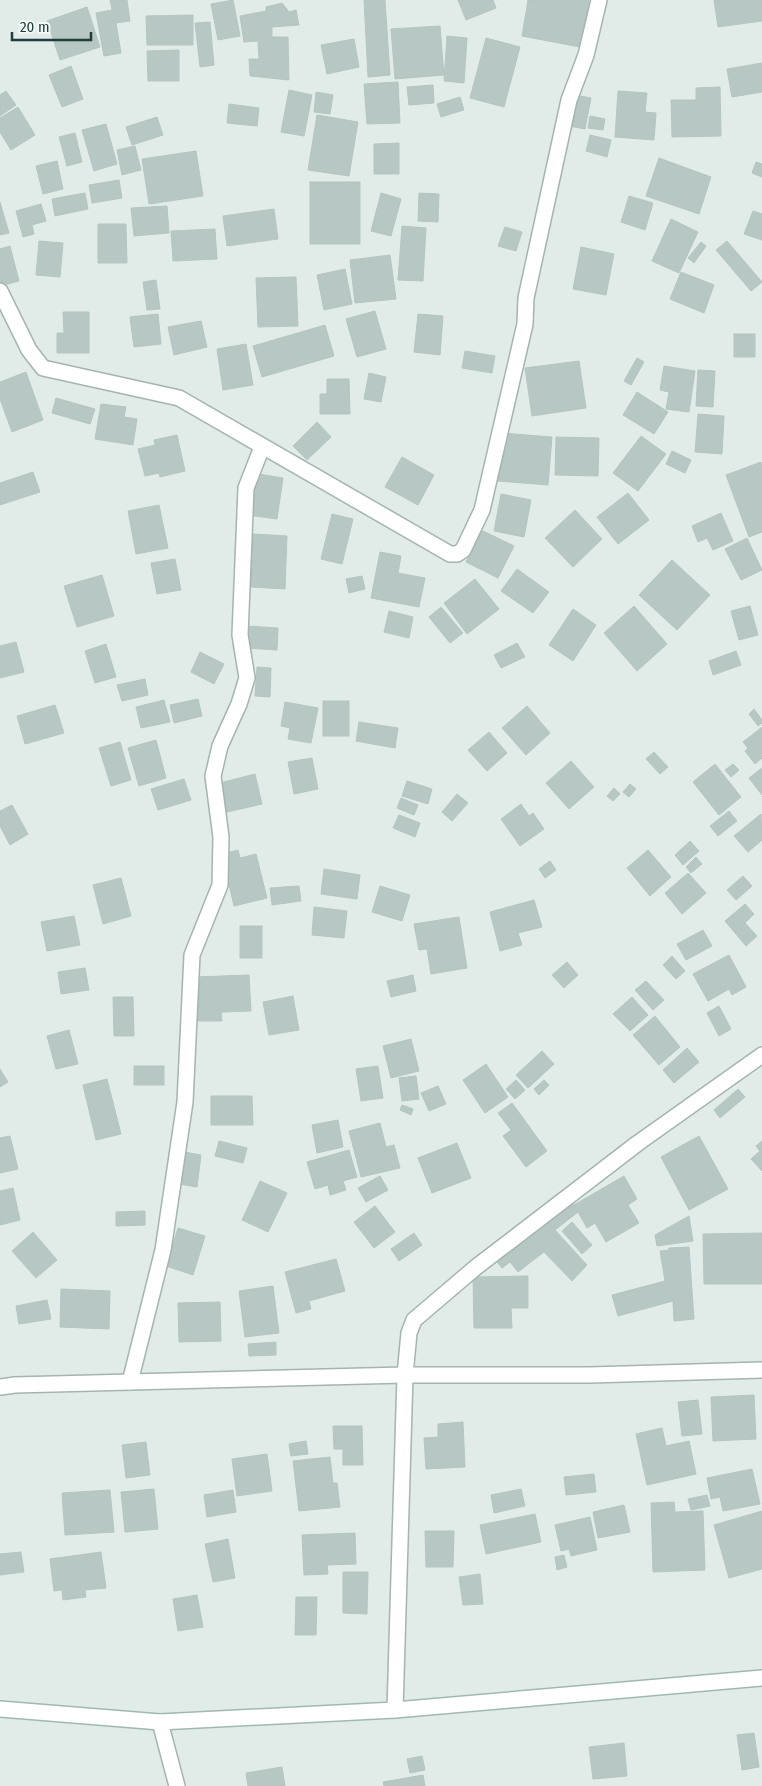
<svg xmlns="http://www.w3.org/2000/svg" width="762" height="1786" font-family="'Fira Sans Condensed',sans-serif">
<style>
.building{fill:#b7c7c3;stroke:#b4c6c2}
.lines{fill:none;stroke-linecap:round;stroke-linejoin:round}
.street-casing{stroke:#a4b4b1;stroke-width:18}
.secondary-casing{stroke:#a0b8b4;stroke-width:18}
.street{stroke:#fff;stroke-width:15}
.secondary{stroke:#fff;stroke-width:15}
</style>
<rect width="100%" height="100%" fill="#e1ece9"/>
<g class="building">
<path d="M110 0H127L130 21 116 23 121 53 104 56 96 13 112 10Z"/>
<path d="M233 0 240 36 218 40 211 4Z"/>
<path d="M364 0H385L390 75 368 77Z"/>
<path d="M458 0H493L496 8 466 20Z"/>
<path d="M528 0H589L580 47 522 36Z"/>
<path d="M714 0H762V21L718 27Z"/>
<path d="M282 3 289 12 296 10 299 25 272 27V37H288L289 80 250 76 249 59H259L258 41 244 42 240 16 266 11V7Z"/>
<path d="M87 7 100 47 60 60 47 21Z"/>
<path d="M193 15V45H147L146 16Z"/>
<path d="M210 22 214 65 200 67 195 23Z"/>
<path d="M440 26 444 75 395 79 391 29Z"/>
<path d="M447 36 467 38 464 83 444 81Z"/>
<path d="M486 38 520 47 504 107 470 98Z"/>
<path d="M354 39 359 67 327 74 321 45Z"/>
<path d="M179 50V81H148L147 51Z"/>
<path d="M762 63V92L732 97 727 69Z"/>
<path d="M71 66 83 99 62 107 49 75Z"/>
<path d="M398 82 400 123 367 124 364 84Z"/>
<path d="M433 85 434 103 409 105 407 87Z"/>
<path d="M720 87 721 136 672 137 671 100H696V88Z"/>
<path d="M289 90 312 95 304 136 281 132Z"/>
<path d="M6 91 16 105 0 116V95Z"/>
<path d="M618 91 647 93 645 112 656 113 654 140 615 137Z"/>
<path d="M316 92 333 95 330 114 314 112Z"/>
<path d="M575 95 591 98 585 129 569 126Z"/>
<path d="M460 97 464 110 441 117 437 104Z"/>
<path d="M229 104 259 108 257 126 227 123Z"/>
<path d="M18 107 35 135 11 150 0 132V118Z"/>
<path d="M317 115 358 122 349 176 308 170Z"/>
<path d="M590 116 605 119 603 130 588 128Z"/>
<path d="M157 117 163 135 132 145 126 127Z"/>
<path d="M106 124 117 164 94 171 82 130Z"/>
<path d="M75 133 82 162 67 166 59 137Z"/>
<path d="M590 135 611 140 607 157 586 151Z"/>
<path d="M399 143V174H374V144Z"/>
<path d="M135 146 141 170 122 175 117 150Z"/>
<path d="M196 151 203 196 149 204 142 159Z"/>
<path d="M659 158 711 177 699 214 646 196Z"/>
<path d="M57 161 63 189 43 194 36 166Z"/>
<path d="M756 162 762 164V177L752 173Z"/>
<path d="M119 180 122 198 92 203 89 185Z"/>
<rect x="310" y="182" width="50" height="62"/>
<path d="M85 193 88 209 55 216 52 199Z"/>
<path d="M381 193 401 199 391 236 371 231Z"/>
<path d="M419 193 439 194 438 222 418 221Z"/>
<path d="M629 196 653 203 645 230 621 222Z"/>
<path d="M0 202 9 233 0 235Z"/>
<path d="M41 204 46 221 32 225 34 234 23 237 16 211Z"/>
<path d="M167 206 169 233 134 236 131 208Z"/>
<path d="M274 209 278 239 227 246 223 216Z"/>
<path d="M753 211 762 214V240L744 234Z"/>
<path d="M671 219 698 232 679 273 652 261Z"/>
<path d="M98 224H126L127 263H98Z"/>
<path d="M402 226 426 228 423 281 398 280Z"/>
<path d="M505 227 522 232 516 251 498 246Z"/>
<path d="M215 229 217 259 173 261 171 231Z"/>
<path d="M39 241 63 243 60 277 36 275Z"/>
<path d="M727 241 762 282 751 291 716 250Z"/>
<path d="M701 242 706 246 694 263 688 258Z"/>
<path d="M10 246 19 281 0 286V249Z"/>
<path d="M581 247 614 254 606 295 573 289Z"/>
<path d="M390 255 396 299 355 303 350 260Z"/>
<path d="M345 269 352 304 324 310 317 275Z"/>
<path d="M681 272 714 285 704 313 670 299Z"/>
<path d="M296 277 298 326 258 327 256 278Z"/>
<path d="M156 280 160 309 147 310 143 282Z"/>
<path d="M375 311 386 349 357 357 346 319Z"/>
<path d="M63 312H89V353H57V333H64Z"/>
<path d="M158 314 161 344 134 347 130 317Z"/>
<path d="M418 314 443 316 440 355 414 352Z"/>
<path d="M201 321 207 347 174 355 168 327Z"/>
<path d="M325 325 334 356 262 377 253 346Z"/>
<rect x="734" y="334" width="21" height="23"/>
<path d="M246 344 253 385 223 390 217 349Z"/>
<path d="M465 351 495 356 492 373 462 368Z"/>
<path d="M637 358 644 362 631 385 624 381Z"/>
<path d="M579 361 586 408 532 416 525 368Z"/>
<path d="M664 366 695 371 689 412 666 409 669 392 660 390Z"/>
<path d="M698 370 715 371 713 407 696 406Z"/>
<path d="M26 372 43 420 12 432 0 399V382Z"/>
<path d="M369 373 386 377 381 402 364 399Z"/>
<path d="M327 379H349L350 414H320V394H327Z"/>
<path d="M637 392 668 412 654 434 623 415Z"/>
<path d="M56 398 95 409 90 424 52 413Z"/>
<path d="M101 404 126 407 124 417 137 419 133 445 95 439Z"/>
<path d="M698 414 724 416 722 454 695 452Z"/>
<path d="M317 422 331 437 307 460 293 446Z"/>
<path d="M501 433 552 437 548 485 498 481Z"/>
<path d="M177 435 185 471 160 477 159 473 145 476 138 449 155 445 154 440Z"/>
<path d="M641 436 666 454 638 491 613 473Z"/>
<path d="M556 437 599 438 598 476 555 475Z"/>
<path d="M672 451 691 460 685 473 666 464Z"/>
<path d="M402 457 434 475 418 505 385 487Z"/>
<path d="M761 462 762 466V532L749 537 726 475Z"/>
<path d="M33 472 40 492 0 505V483Z"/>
<path d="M253 473 283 478 277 519 248 515Z"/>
<path d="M628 493 649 520 618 544 597 517Z"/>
<path d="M501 494 531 500 524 537 494 531Z"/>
<path d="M159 505 168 548 136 554 128 511Z"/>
<path d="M575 510 602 539 573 567 545 538Z"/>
<path d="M721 513 733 541 713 550 707 538 698 542 692 526Z"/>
<path d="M332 514 353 519 342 564 321 559Z"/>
<path d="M481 530 514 546 498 578 466 562Z"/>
<path d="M253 534 287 536 285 589 251 587Z"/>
<path d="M747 538 762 570 741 580 725 549Z"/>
<path d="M380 552 401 556 398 573 425 578 419 607 371 598Z"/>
<path d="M175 559 181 590 157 594 151 563Z"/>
<path d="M672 560 710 595 677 630 639 595Z"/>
<path d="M517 569 549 592 533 613 501 591Z"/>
<path d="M102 575 114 616 77 627 64 586Z"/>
<path d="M362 576 365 589 349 593 346 579Z"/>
<path d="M475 579 499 609 467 634 444 603Z"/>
<path d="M634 606 667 644 637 671 604 633Z"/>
<path d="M750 606 758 635 739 640 731 611Z"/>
<path d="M441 607 463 633 450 643 429 617Z"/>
<path d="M573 609 596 625 573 661 549 645Z"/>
<path d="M389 611 413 617 409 638 384 632Z"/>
<path d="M247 626 278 628 277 650 245 648Z"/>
<path d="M16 642 24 672 0 678V646Z"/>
<path d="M517 643 525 657 501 668 494 655Z"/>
<path d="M106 644 116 677 95 683 85 651Z"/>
<path d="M736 651 741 665 713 675 709 661Z"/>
<path d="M200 652 224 664 214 684 191 672Z"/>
<path d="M257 667 271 668 270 697 255 696Z"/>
<path d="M145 679 148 695 122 701 117 685Z"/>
<path d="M198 699 202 716 174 723 170 705Z"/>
<path d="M164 700 170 722 141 728 136 707Z"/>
<rect x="323" y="701" width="26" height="35"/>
<path d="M285 702 318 708 311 743 288 739 290 728 281 726Z"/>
<path d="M55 705 64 733 25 744 17 716Z"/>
<path d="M527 706 550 733 526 755 502 728Z"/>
<path d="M754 709 762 720V723L758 726 749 714Z"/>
<path d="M359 722 398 728 395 748 356 741Z"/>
<path d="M762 727V758L755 764 745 751 748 748 743 742Z"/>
<path d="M489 732 507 753 487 771 468 750Z"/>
<path d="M156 740 166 778 139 786 128 748Z"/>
<path d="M120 742 131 780 111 786 99 748Z"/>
<path d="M654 752 668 767 660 774 646 759Z"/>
<path d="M312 758 318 789 294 794 288 762Z"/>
<path d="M571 761 594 787 569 809 546 783Z"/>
<path d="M715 764 741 797 719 815 693 782Z"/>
<path d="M733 764 739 770 731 777 725 770Z"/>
<path d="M762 768V795L749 778Z"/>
<path d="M255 774 262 804 223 813 216 784Z"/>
<path d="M184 779 191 800 158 810 151 789Z"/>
<path d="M407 781 432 789 428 804 402 796Z"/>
<path d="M630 784 636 789 629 797 623 792Z"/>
<path d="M614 788 620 794 613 801 607 796Z"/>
<path d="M457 794 468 803 452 821 442 812Z"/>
<path d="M401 798 418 805 414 815 397 808Z"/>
<path d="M521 804 529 816 533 813 544 829 520 846 501 819Z"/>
<path d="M12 805 28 834 10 845 0 826V811Z"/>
<path d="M729 811 737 821 718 836 710 826Z"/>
<path d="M761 814 762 840 748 852 734 836Z"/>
<path d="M399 815 420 823 415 837 393 828Z"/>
<path d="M690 841 699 851 683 865 675 855Z"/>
<path d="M238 850 240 858 256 854 267 898 234 906 222 854Z"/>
<path d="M648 850 671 877 650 896 627 868Z"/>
<path d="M696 857 702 864 691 873 686 867Z"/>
<path d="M550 861 556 870 545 878 539 869Z"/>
<path d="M324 869 360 875 357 899 321 894Z"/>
<path d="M688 873 706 893 682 914 665 893Z"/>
<path d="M743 876 752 886 736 900 727 890Z"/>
<path d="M121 878 131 916 103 924 93 885Z"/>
<path d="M299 886 301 901 272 905 270 888Z"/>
<path d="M380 886 410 895 402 921 372 912Z"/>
<path d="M534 900 542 927 518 933 522 945 500 951 490 912Z"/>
<path d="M745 904 754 914 745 923 757 936 746 946 725 921Z"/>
<path d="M314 907 347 911 344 938 312 935Z"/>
<path d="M74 916 80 945 47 951 41 922Z"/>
<path d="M459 917 467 968 431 974 427 949 419 950 414 924Z"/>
<rect x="240" y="926" width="22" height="32"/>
<path d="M703 930 712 946 686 960 677 944Z"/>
<path d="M729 955 746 987 732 995 729 989 708 1001 693 974Z"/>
<path d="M672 956 685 971 676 979 663 965Z"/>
<path d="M567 962 578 975 564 988 552 975Z"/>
<path d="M85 968 89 990 61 994 58 972Z"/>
<path d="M249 975 251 1011 221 1012 222 1021H196L195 977Z"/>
<path d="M413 975 416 991 391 997 387 981Z"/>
<path d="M646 981 664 1000 653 1010 635 990Z"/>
<path d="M293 996 299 1030 269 1035 263 1002Z"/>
<path d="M113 997H133L134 1036H114Z"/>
<path d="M632 997 648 1015 630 1031 613 1014Z"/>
<path d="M719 1006 731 1029 719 1036 707 1013Z"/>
<path d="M655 1016 680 1047 659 1065 633 1035Z"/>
<path d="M69 1030 78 1064 56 1069 47 1036Z"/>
<path d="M411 1039 419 1071 391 1078 383 1046Z"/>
<path d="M687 1048 699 1062 674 1083 663 1070Z"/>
<path d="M542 1051 554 1064 528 1088 516 1075Z"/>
<path d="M486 1064 508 1097 485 1113 463 1080Z"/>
<rect x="134" y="1066" width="30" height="19"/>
<path d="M378 1066 383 1098 361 1101 356 1069Z"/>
<path d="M0 1069 8 1082 0 1087Z"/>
<path d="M416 1076 419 1099 402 1101 399 1078Z"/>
<path d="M107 1079 121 1134 96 1140 83 1085Z"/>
<path d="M516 1080 525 1090 515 1099 506 1089Z"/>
<path d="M544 1080 549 1085 539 1095 534 1089Z"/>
<path d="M438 1086 446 1104 429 1111 421 1093Z"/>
<path d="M738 1089 745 1097 720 1118 714 1110Z"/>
<path d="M211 1096H252L253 1125H211Z"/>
<path d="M512 1103 547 1151 526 1167 503 1136 511 1130 498 1113Z"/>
<path d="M402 1105 413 1109 411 1115 400 1110Z"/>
<path d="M338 1120 343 1147 317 1153 312 1125Z"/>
<path d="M380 1123 386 1147 394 1145 400 1168 361 1177 349 1131Z"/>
<path d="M10 1136 18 1169 0 1173V1138Z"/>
<path d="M699 1136 728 1189 689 1210 661 1157Z"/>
<path d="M219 1141 247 1148 243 1163 215 1156Z"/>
<path d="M762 1141V1171L751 1159 760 1151 756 1146Z"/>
<path d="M457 1143 471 1178 432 1193 418 1158Z"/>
<path d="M349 1150 357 1177 343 1181 346 1190 330 1195 328 1185 315 1189 307 1162Z"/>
<path d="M184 1152 201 1155 197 1187 179 1184Z"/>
<path d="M380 1176 388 1190 366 1202 358 1188Z"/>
<path d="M624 1176 637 1199 628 1205 639 1223 606 1242 595 1223 587 1228 578 1212 555 1230 587 1265 572 1281 544 1252 518 1272 510 1262 502 1268 494 1258 570 1199 574 1205Z"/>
<path d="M260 1181 287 1193 268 1232 242 1220Z"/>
<path d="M13 1188 20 1220 0 1225V1191Z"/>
<path d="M375 1206 395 1232 374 1248 354 1222Z"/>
<path d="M145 1211V1225L116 1226V1212Z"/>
<path d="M689 1216 693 1241 657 1246 655 1235Z"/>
<path d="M572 1222 592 1245 582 1254 562 1231Z"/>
<path d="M178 1228 205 1236 193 1275 166 1266Z"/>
<path d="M33 1232 57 1260 36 1278 12 1251Z"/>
<path d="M414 1233 422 1245 399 1261 391 1249Z"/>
<path d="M762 1233V1284H704L703 1234Z"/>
<path d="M689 1247 694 1319 674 1321 673 1301 618 1316 612 1295 665 1281 660 1251 669 1250V1248Z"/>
<path d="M336 1259 345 1291 309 1301 311 1309 296 1313 285 1272Z"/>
<path d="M528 1276V1308H511L512 1328H474L473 1277Z"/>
<path d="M273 1286 279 1333 245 1337 239 1291Z"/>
<path d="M61 1289 110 1291 109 1329 60 1327Z"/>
<path d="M47 1300 51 1319 19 1324 16 1306Z"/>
<path d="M220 1302 221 1341 179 1342 178 1303Z"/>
<path d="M276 1342V1355L249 1356 248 1344Z"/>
<path d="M754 1395 756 1439 713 1441 711 1397Z"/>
<path d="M698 1400 702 1434 682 1436 678 1402Z"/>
<path d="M463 1422 465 1467 426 1469 424 1438 438 1437V1424Z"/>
<path d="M333 1426H362L363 1465H343V1449H334Z"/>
<path d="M662 1428 666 1446 689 1441 696 1474 647 1485 636 1434Z"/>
<path d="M306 1441 308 1454 291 1456 289 1444Z"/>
<path d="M146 1442 150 1475 126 1478 122 1445Z"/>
<path d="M267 1454 272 1491 237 1496 232 1459Z"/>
<path d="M330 1457 333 1483H337L340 1507 299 1511 293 1461Z"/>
<path d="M752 1469 760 1504 723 1511 720 1497 711 1499 707 1478Z"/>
<path d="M594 1474 596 1492 566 1495 564 1477Z"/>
<path d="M154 1489 158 1529 125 1532 121 1492Z"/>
<path d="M521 1489 525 1506 494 1513 491 1495Z"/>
<path d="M110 1490 114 1532 65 1535 62 1493Z"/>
<path d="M233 1490 236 1512 207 1517 204 1495Z"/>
<path d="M707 1495 710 1506 691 1510 688 1499Z"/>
<path d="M674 1502 675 1512 703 1511 705 1570 653 1572 651 1503Z"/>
<path d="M624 1505 630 1532 598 1538 593 1512Z"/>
<path d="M762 1511V1569L729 1578 714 1525Z"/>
<path d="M535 1514 541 1542 486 1554 480 1525Z"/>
<path d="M590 1517 597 1550 571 1556 569 1549 561 1551 555 1525Z"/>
<path d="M425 1531H454L453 1567H426Z"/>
<path d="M355 1533 356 1564 327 1565 328 1574 304 1575 302 1535Z"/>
<path d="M228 1539 235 1578 213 1582 205 1544Z"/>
<path d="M21 1552 24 1572 0 1575V1554Z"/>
<path d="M101 1552 106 1588 85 1590 86 1597 63 1600 62 1590 54 1591 50 1559Z"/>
<path d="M564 1555 567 1567 557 1570 555 1557Z"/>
<path d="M343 1572H368L367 1614 343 1613Z"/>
<path d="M480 1574 483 1604 463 1605 459 1577Z"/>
<path d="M197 1595 203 1627 178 1631 173 1599Z"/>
<path d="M296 1597H317L316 1635H295Z"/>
<path d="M754 1733 759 1767 742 1770 737 1735Z"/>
<path d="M624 1743 627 1776 593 1779 589 1747Z"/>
<path d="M422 1756 425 1770 410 1773 407 1759Z"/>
<path d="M282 1767 285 1786H248L246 1773Z"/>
<path d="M423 1775 425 1786H384L383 1782Z"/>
</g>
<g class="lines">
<g class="street-casing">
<g id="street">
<path d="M0 291 29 350 43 368 179 398 450 554H457L463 550 482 510 525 324 526 298 569 100 586 55 599 0"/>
<path d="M130 1382 163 1250 185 1102 192 955 220 885 221 837 213 776 220 746 239 704 247 678 240 635 246 488 262 447"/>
<path d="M0 1387 15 1385 405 1375H590L762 1370"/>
<path d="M395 1710 405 1375 409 1333 414 1320 475 1268 638 1143 762 1055"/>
<path d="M160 1722 177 1786"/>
</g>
</g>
<g class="secondary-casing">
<path id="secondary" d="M0 1709 160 1722 395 1710 762 1678"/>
</g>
<use href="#street" class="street"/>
<use href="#secondary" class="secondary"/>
</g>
<path d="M12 32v8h79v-8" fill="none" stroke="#213d3b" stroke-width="2.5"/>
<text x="20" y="32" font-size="15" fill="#213d3b" stroke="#f2f8f6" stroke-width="4" paint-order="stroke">20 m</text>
</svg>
